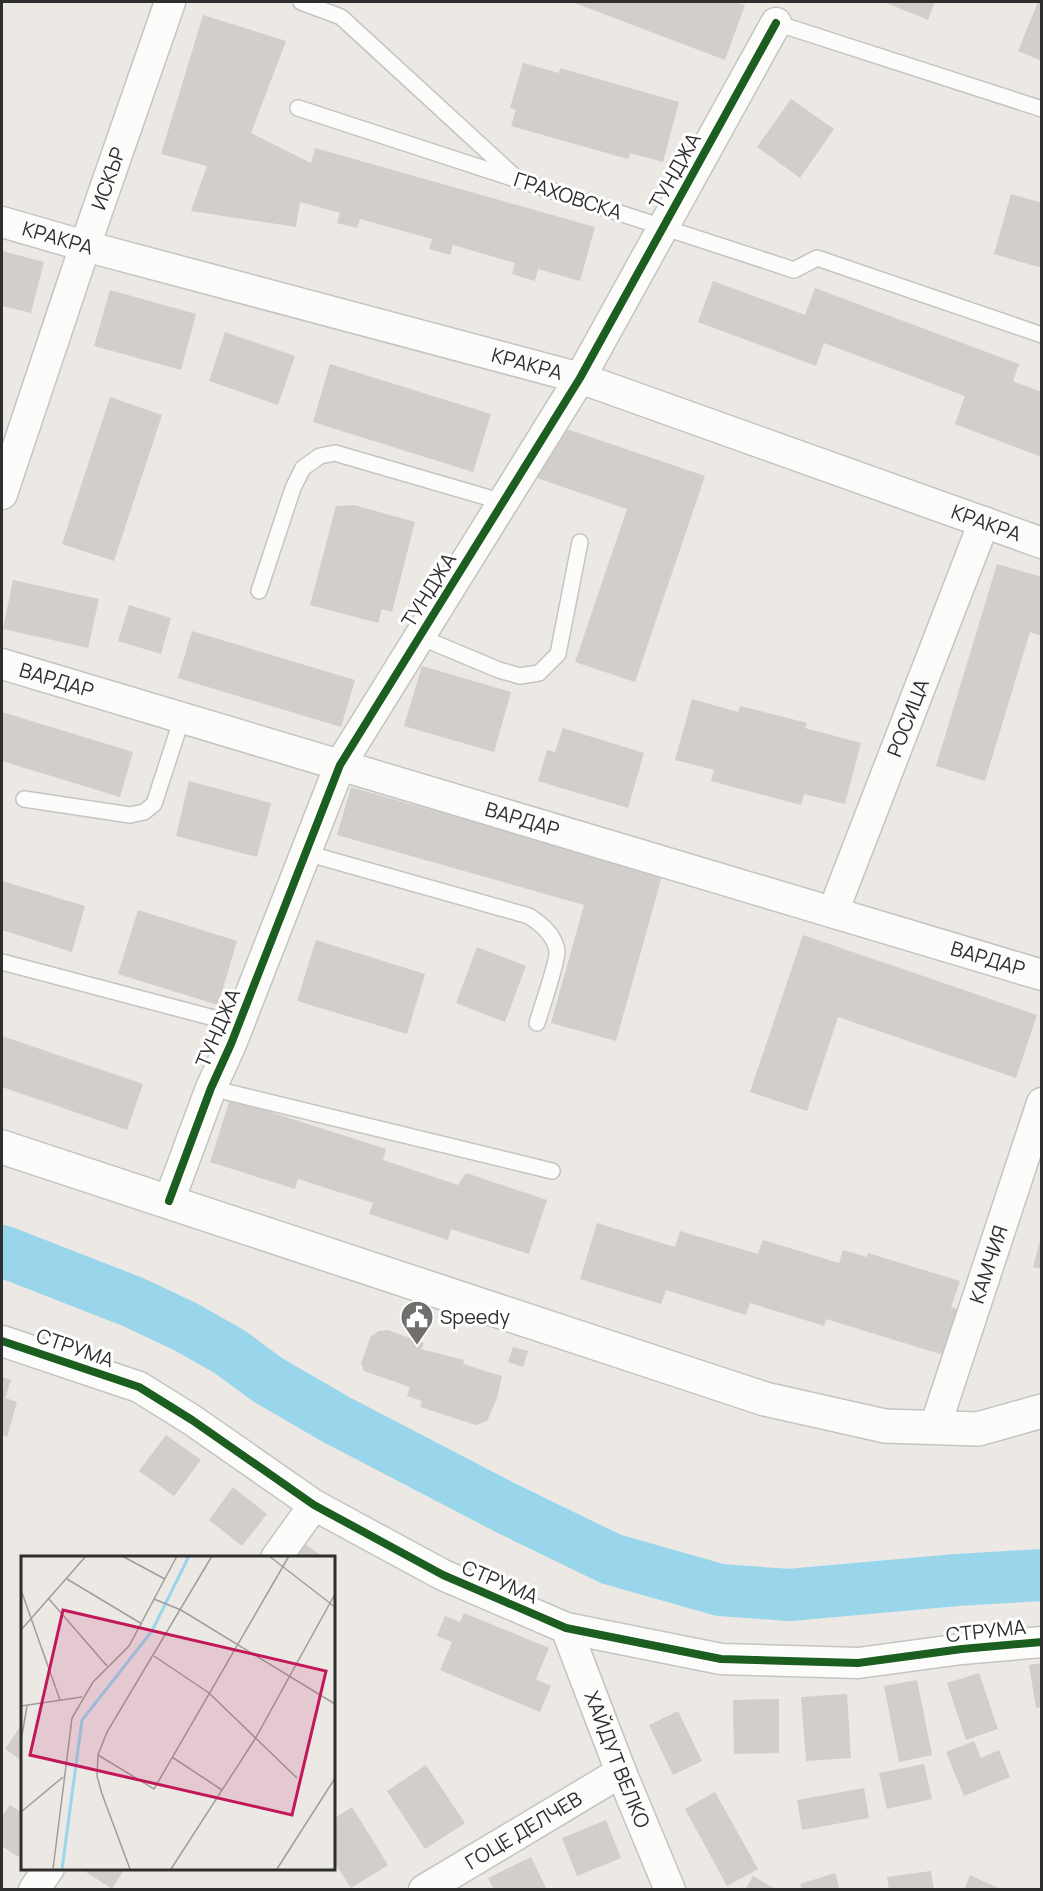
<svg xmlns="http://www.w3.org/2000/svg" width="1043" height="1891" font-family="Manrope,sans-serif">
<style>
.lines{fill:none;stroke-linecap:round;stroke-linejoin:round}
.river{stroke:#99d6ec;stroke-width:52}
.building{fill:#d1cecb}
.service-casing{stroke:#c5c4c5;stroke-width:18}
.minor-casing{stroke:#c5c4c5;stroke-width:33}
.secondary-casing{stroke:#c5c4c5;stroke-width:36}
.service{stroke:#fcfcfb;stroke-width:15}
.minor{stroke:#fcfcfb;stroke-width:30}
.secondary{stroke:#fcfcfb;stroke-width:33}
.cycleway-casing{stroke:#fff;stroke-width:11}
.cycleway{stroke:#1b5e20;stroke-width:8}
.labels{text-anchor:middle;stroke-width:6;stroke-linejoin:round;paint-order:stroke}
.street-label{font-size:20px;fill:#2e2e2e;stroke:#fff}
.poi-label{font-size:20px;fill:#2e2e2e;stroke:#fff;text-anchor:start}
.inset-river{fill:none;stroke:#99d6ec;stroke-width:3}
.inset-road{fill:none;stroke:#a09e9b;stroke-width:1.5}
.view{fill:#c2185b;fill-opacity:0.15;stroke:#c2185b;stroke-width:3}
.inset-edge{fill:none;stroke:#2e2e2e;stroke-width:3}
</style>
<rect width="100%" height="100%" fill="#ece8e4"/>
<g class="lines">
<path class="river" d="M2 1251 133 1302 186 1327 230 1352 268 1380 337 1420 506 1508 611 1559 720 1590 789 1595 957 1580 1042 1575"/>
</g>
<g class="building">
<path d="M572 2H736L745 5 725 60Z"/>
<path d="M884 2H935L928 20Z"/>
<path d="M1038 2H1042V61L1018 51Z"/>
<path d="M203 15 286 41 251 133 311 163 315 148 595 227 580 281 538 269 535 281 512 274 515 263 453 245 450 255 429 249 432 239 360 219 357 228 337 223 340 213 300 202 296 227 191 211 207 166 161 154Z"/>
<path d="M523 63 559 73 560 68 679 102 663 162 630 153 628 159 511 126 516 110 510 108Z"/>
<path d="M791 99 834 129 800 178 757 147Z"/>
<path d="M1011 194 1042 203V268L994 254Z"/>
<path d="M2 251 44 262 31 313 2 306Z"/>
<path d="M713 281 805 315 815 288 1019 364 1013 381 1042 392V457L955 424 965 396 824 343 816 366 698 322Z"/>
<path d="M110 290 196 314 181 370 94 346Z"/>
<path d="M225 332 295 356 278 405 209 381Z"/>
<path d="M330 364 491 414 473 472 313 422Z"/>
<path d="M110 397 162 415 114 561 62 544Z"/>
<path d="M555 425 705 476 635 682 575 662 627 509 537 478Z"/>
<path d="M354 505 415 522 392 612 382 609 378 623 310 605 336 506Z"/>
<path d="M997 564 1042 577V636L1030 632 985 781 936 766Z"/>
<path d="M13 580 99 599 88 648 3 629Z"/>
<path d="M129 605 171 618 161 654 118 641Z"/>
<path d="M192 631 355 680 341 727 178 678Z"/>
<path d="M422 666 511 692 494 752 404 726Z"/>
<path d="M692 699 738 712 740 706 807 723 805 728 861 743 845 804 804 794 801 805 711 781 714 770 675 760Z"/>
<path d="M2 712 133 752 120 797 2 761Z"/>
<path d="M563 728 644 753 628 808 538 781 547 750 555 752Z"/>
<path d="M189 781 271 803 257 857 176 836Z"/>
<path d="M351 787 662 876 616 1041 551 1023 584 905 337 835Z"/>
<path d="M2 881 85 906 72 952 2 930Z"/>
<path d="M138 910 237 941 218 1005 118 974Z"/>
<path d="M803 935 1037 1015 1016 1078 838 1017 807 1111 750 1092Z"/>
<path d="M316 940 425 974 407 1034 297 1001Z"/>
<path d="M477 947 526 966 505 1022 456 1003Z"/>
<path d="M2 1036 143 1084 127 1130 2 1087Z"/>
<path d="M230 1099 386 1149 383 1160 458 1185 466 1173 547 1200 529 1254 451 1229 448 1240 369 1214 373 1203 298 1179 295 1189 210 1162Z"/>
<path d="M597 1223 675 1247 680 1231 758 1254 763 1240 839 1263 843 1250 867 1257 868 1253 960 1281 951 1307 967 1312 953 1358 826 1319 824 1326 750 1303 746 1315 666 1290 661 1304 580 1279Z"/>
<path d="M1041 1237H1042V1269L1033 1267Z"/>
<path d="M388 1330 424 1343 421 1349 464 1360 463 1364 502 1376 497 1398 487 1421 476 1425 420 1407 422 1401 407 1396 410 1387 364 1371 361 1363 371 1336 379 1331Z"/>
<path d="M513 1347 528 1351 523 1367 508 1362Z"/>
<path d="M2 1377 11 1380 5 1398 17 1402 7 1437 2 1435Z"/>
<path d="M166 1435 201 1460 174 1496 139 1471Z"/>
<path d="M233 1487 267 1514 242 1546 209 1520Z"/>
<path d="M302 1542 325 1558H292Z"/>
<path d="M464 1613 549 1648 536 1679 551 1686 540 1712 440 1670 452 1642 437 1636 445 1616 460 1622Z"/>
<path d="M1042 1663V1707L1036 1708 1029 1665Z"/>
<path d="M979 1673 998 1729 966 1740 947 1683Z"/>
<path d="M917 1680 932 1755 899 1762 884 1686Z"/>
<path d="M847 1694 851 1758 806 1761 801 1697Z"/>
<path d="M779 1699V1753L734 1754 733 1700Z"/>
<path d="M678 1711 702 1761 673 1775 649 1725Z"/>
<path d="M22 1724V1761L5 1749Z"/>
<path d="M974 1741 981 1758 999 1750 1010 1777 964 1796 946 1752Z"/>
<path d="M924 1764 932 1799 887 1809 879 1773Z"/>
<path d="M426 1765 465 1823 425 1849 387 1791Z"/>
<path d="M864 1788 869 1818 802 1830 797 1800Z"/>
<path d="M715 1792 758 1869 727 1886 685 1809Z"/>
<path d="M10 1805 19 1811 22 1807V1851L18 1857 2 1846V1816Z"/>
<path d="M352 1807 388 1865 351 1888 333 1860V1819Z"/>
<path d="M606 1820 621 1858 577 1876 562 1838Z"/>
<path d="M531 1857 547 1890H494L488 1878Z"/>
<path d="M80 1868H125L112 1889Z"/>
<path d="M931 1871 934 1890H889L887 1877Z"/>
<path d="M835 1873 840 1890H802L800 1884Z"/>
<path d="M970 1875 1002 1890H964Z"/>
<path d="M753 1876 777 1890H745Z"/>
</g>
<g class="lines">
<g class="service-casing">
<g id="service">
<path d="M301 2 341 17 513 175"/>
<path d="M776 23 1042 109"/>
<path d="M298 108 794 270 817 258 1042 335"/>
<path d="M259 591 293 488 303 468 320 456 335 453 503 502"/>
<path d="M420 637 499 670 520 676 539 673 558 654 580 542"/>
<path d="M24 799 130 815 144 812 154 804 182 718"/>
<path d="M306 853 529 916C541 924 555 935 557 951 558 961 541 1010 537 1023"/>
<path d="M2 962 214 1018"/>
<path d="M211 1088 552 1171"/>
</g>
</g>
<g class="minor-casing">
<g id="minor">
<path id="s1" d="M2 222 85 246 580 378 1042 543"/>
<path id="s2" d="M2 494 85 246 170 2"/>
<path id="s3" d="M2 664 1042 975"/>
<path id="s4" d="M833 912 984 522"/>
<path d="M169 1201 211 1088 231 1044 340 765 580 378 776 23"/>
<path d="M2 1341 139 1387 192 1420 314 1505 443 1575 566 1628 721 1659 858 1663 962 1649 1042 1642"/>
<path id="s5" d="M935 1427 1042 1103"/>
<path d="M276 1558 314 1505"/>
<path id="s6" d="M566 1628 621 1772 670 1890"/>
<path d="M34 1890 49 1868"/>
<path id="s7" d="M424 1890 621 1772"/>
</g>
</g>
<g class="secondary-casing">
<path id="secondary" d="M2 1147 765 1399 885 1426 978 1429 1042 1411"/>
</g>
<use href="#service" class="service"/>
<use href="#minor" class="minor"/>
<use href="#secondary" class="secondary"/>
<g class="cycleway-casing">
<g id="cycleway">
<path d="M169 1201 211 1088 231 1044 340 765 580 378 776 23"/>
<path d="M2 1341 139 1387 192 1420 314 1505 443 1575 566 1628 721 1659 858 1663 962 1649 1042 1642"/>
</g>
</g>
<use href="#cycleway" class="cycleway"/>
</g>
<defs>
<g id="civic-pin" transform="scale(1.725)"><path d="M0 17L-7.5 6A9.5 9.5 0 1 1 7.5 6Z" fill="#706f6e" stroke="#fff"/><path d="M-.6-6.5H3V-4.5H.6V-3L4-1V1h2V6H-6V1h2V-1L-.6-3ZM-1.2 2.5V6h2.4V2.5Z" fill="#fff"/></g>
</defs>
<g fill-rule="evenodd">
<use href="#civic-pin" x="417" y="1317"/>
</g>
<g class="labels">
<g class="street-label">
<text transform="translate(675 171) rotate(-61)" y="7">ТУНДЖА</text>
<text dy="7" stroke="none"><textPath href="#s2" startOffset="333">ИСКЪР</textPath></text>
<text transform="translate(568 196) rotate(18)" y="7">ГРАХОВСКА</text>
<text dy="7" stroke="none"><textPath href="#s1" startOffset="58">КРАКРА</textPath></text>
<text dy="7" stroke="none"><textPath href="#s1" startOffset="544">КРАКРА</textPath></text>
<text dy="7" stroke="none"><textPath href="#s1" startOffset="1030">КРАКРА</textPath></text>
<text transform="translate(429 590) rotate(-58)" y="7">ТУНДЖА</text>
<text dy="7" stroke="none"><textPath href="#s3" startOffset="57">ВАРДАР</textPath></text>
<text dy="7" stroke="none"><textPath href="#s4" startOffset="208">РОСИЦА</textPath></text>
<text dy="7" stroke="none"><textPath href="#s3" startOffset="543">ВАРДАР</textPath></text>
<text dy="7" stroke="none"><textPath href="#s3" startOffset="1029">ВАРДАР</textPath></text>
<text transform="translate(218 1028) rotate(-67)" y="7">ТУНДЖА</text>
<text dy="7" stroke="none"><textPath href="#s5" startOffset="171">КАМЧИЯ</textPath></text>
<text transform="translate(75 1348) rotate(19)" y="7">СТРУМА</text>
<text transform="translate(500 1582) rotate(23)" y="7">СТРУМА</text>
<text transform="translate(986 1631) rotate(-6)" y="7">СТРУМА</text>
<text dy="7" stroke="none"><textPath href="#s6" startOffset="141">ХАЙДУТ ВЕЛКО</textPath></text>
<text dy="7" stroke="none"><textPath href="#s7" startOffset="116">ГОЦЕ ДЕЛЧЕВ</textPath></text>
</g>
<g class="poi-label">
<text x="440" y="1324">Speedy</text>
</g>
</g>
<g transform="translate(21 1556)">
<rect width="314" height="314" fill="#ece8e4"/>
<path class="inset-river" d="M41 313 61 164 131 75 168 0"/>
<path class="inset-road" d="M101 0 144 23M248 0 314 51M46 23 121 68M0 34 39 144M28 43 86 110M133 43 160 54 314 148M0 74 65 0M133 100 188 137 276 222M0 150 61 141M0 185 6 150M77 199 133 233 268 0M151 201 201 234M0 256 42 221M32 313 51 162 72 126 108 90 156 0M109 313 81 238 76 220 77 199 86 176 191 0M150 313 234 183 314 38M256 313 314 222"/>
<path class="view" d="M42 54 305 115 271 259 9 199Z"/>
<rect width="314" height="314" class="inset-edge"/>
</g>
<rect width="1043" height="1891" fill="none" stroke="#2e2e2e" stroke-width="6"/>
</svg>
